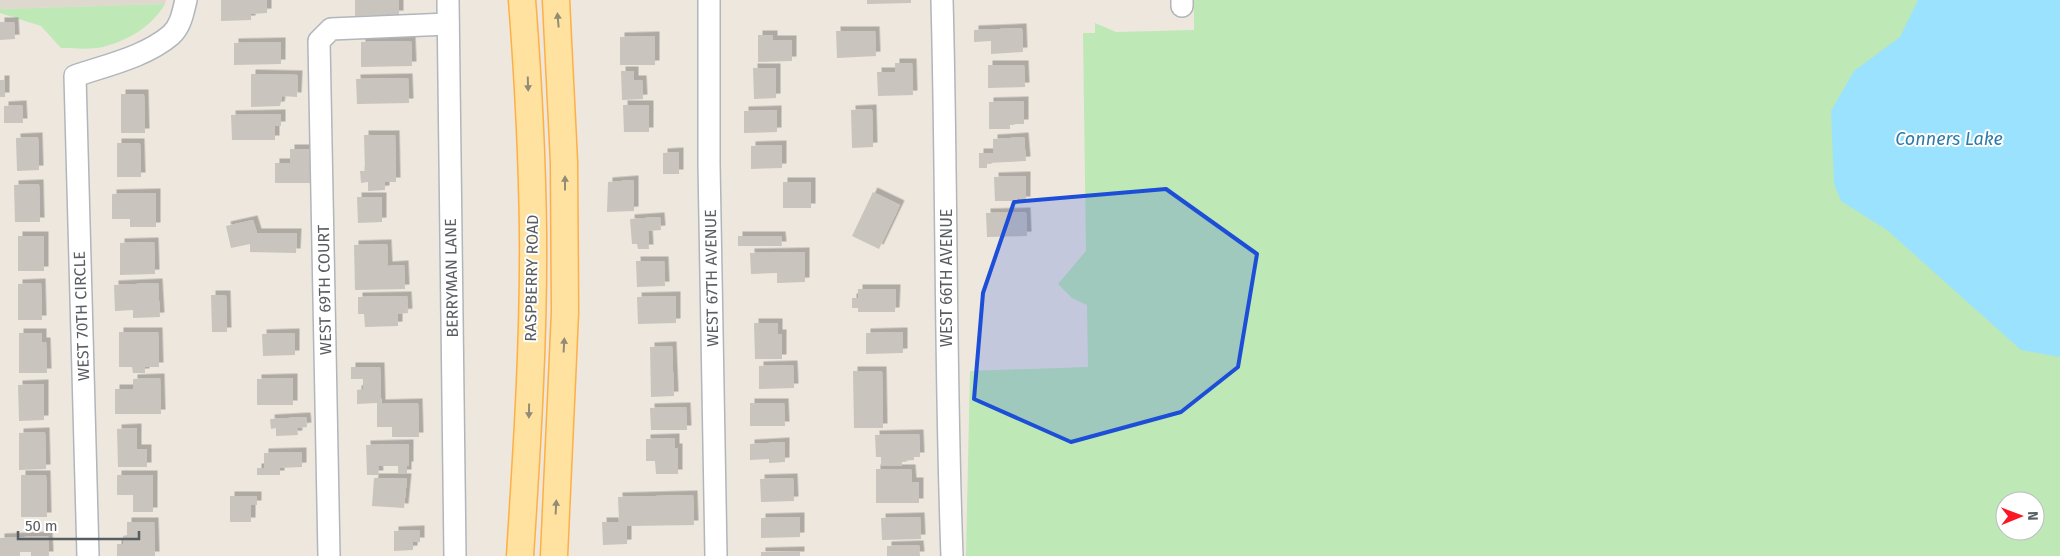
<svg xmlns="http://www.w3.org/2000/svg" width="2060" height="556" font-family="'Fira Sans',sans-serif">
<style>
.education{fill:#dfd8ce}
.green{fill:#bee8b6;fill-rule:evenodd}
.water{fill:#9be2ff}
.building{fill:#c9c4bd;filter:url(#shadow)}
.lines{fill:none;stroke-linecap:round;stroke-linejoin:round}
.minor-casing{stroke:#b1b6bb;stroke-width:24}
.major-casing{stroke:#ffaf44;stroke-width:29}
.minor{stroke:#fff;stroke-width:21}
.major{stroke:#ffe2a0;stroke-width:26}
.oneway{fill:#928c77}
.marked{fill:#1d4ed8;fill-opacity:0.2;stroke:#1d4ed8;stroke-width:4;stroke-linejoin:round}
.labels{text-anchor:middle;stroke-width:4;stroke-linejoin:round;paint-order:stroke}
.street-label{font-size:16px;fill:#575d61;stroke:#fff}
.water-label{font-size:18px;font-style:italic;fill:#2c7ba8;stroke:#fff}
</style>
<defs>
<filter id="shadow"><feDropShadow dx="4.5" dy="-4.5" stdDeviation="0" flood-color="#0004"/></filter>
</defs>
<rect width="100%" height="100%" fill="#ede7de"/>
<path class="education" d="M0 0H166L165 4 0 9Z"/>
<g class="green">
<path d="M1194 0H2060V556H966L970 371 1088 367 1087 305 1072 298 1058 284 1086 251 1083 33H1095V23L1116 32 1194 30ZM2005 501H2035V531H2005Z"/>
<path d="M165 4C151 27 129 40 103 47 91 50 74 48 61 48L41 26 0 13V9Z"/>
</g>
<path class="water" d="M1918 0H2060V357L2021 350 1887 230 1841 201 1834 184 1831 111 1854 71 1900 37Z"/>
<g class="building">
<path d="M221 0H267V13L251 14V20L221 21Z"/>
<path d="M355 0H399V15L355 16Z"/>
<path d="M867 0H911V3L867 4Z"/>
<path d="M0 22H14L15 39 0 40Z"/>
<path d="M1022 28 1023 52 991 54V41L974 42V30Z"/>
<path d="M836 31H875L876 56 837 58Z"/>
<path d="M758 35H773V40H792V61L758 62Z"/>
<path d="M655 36V65H620V37Z"/>
<path d="M411 41 412 66 361 67V42Z"/>
<path d="M281 42V64L234 65V43Z"/>
<path d="M895 63H912L913 95 878 96 877 72H895Z"/>
<path d="M988 65H1024L1025 87 988 88Z"/>
<path d="M753 68H776V98L754 99Z"/>
<path d="M621 71H634V80H642L643 99 622 100Z"/>
<path d="M251 74 298 75 297 97 282 96 280 106 251 107Z"/>
<path d="M408 78 409 103 357 104 356 79Z"/>
<rect x="0" y="80" width="5" height="17"/>
<path d="M121 94H144L145 133H121Z"/>
<path d="M1024 101V124H1010V129H989V102Z"/>
<path d="M22 105 23 123H4V106Z"/>
<path d="M623 105H649V132H624Z"/>
<path d="M872 109 873 147 852 148 851 110Z"/>
<path d="M777 110V132L744 133V111Z"/>
<path d="M281 114V126H275V140H232L231 115Z"/>
<path d="M364 135H395L396 182H385V190L368 191V182L361 183 360 171H365Z"/>
<path d="M38 137 39 170 17 171 16 138Z"/>
<path d="M1024 137 1026 161 987 163V168H979V153H993V139Z"/>
<path d="M117 143H140L141 177H117Z"/>
<path d="M782 145V168L751 169V146Z"/>
<path d="M290 149H310V183H275V163H290Z"/>
<path d="M679 152V174H663V153Z"/>
<path d="M1026 176V201H995L994 177Z"/>
<path d="M634 180V211L607 212 608 182Z"/>
<rect x="783" y="182" width="28" height="26"/>
<path d="M39 184 40 222H15L14 185Z"/>
<path d="M873 192 900 205 879 249 852 236Z"/>
<path d="M156 193V227H130V219H112V194Z"/>
<path d="M357 197H382V222L358 223Z"/>
<path d="M1026 212 1027 236 987 237 986 213Z"/>
<path d="M660 217 661 230 648 231 649 249H638L637 244H632L630 219Z"/>
<path d="M253 220 257 233H297L296 253 250 252V244L231 248 226 226Z"/>
<rect x="18" y="236" width="26" height="35"/>
<path d="M738 236H781L782 246H738Z"/>
<path d="M154 242 155 274 120 275V243Z"/>
<path d="M387 244 388 266 404 265 405 289 355 290 354 245Z"/>
<path d="M805 252V282L777 283V273L751 274 750 253Z"/>
<path d="M636 261H664L665 286 637 287Z"/>
<path d="M41 283 42 320H18V284Z"/>
<path d="M158 283 160 317 133 318V310L115 311 114 285Z"/>
<path d="M858 289H896L895 312H858V308H852V298H858Z"/>
<path d="M211 295H226L227 332H212Z"/>
<path d="M407 296 408 313 398 314V326L365 327 364 314H358V297Z"/>
<path d="M676 296V323L638 324 637 297Z"/>
<path d="M754 323H778V334H782V359H755Z"/>
<path d="M119 332H158L159 367H145V373H133L132 367H119Z"/>
<path d="M903 332V353L866 354V333Z"/>
<path d="M19 333H42V342H46L47 373H19Z"/>
<path d="M295 333V355L263 356 262 334Z"/>
<path d="M672 346 674 396 651 397 650 347Z"/>
<path d="M793 365 794 388 759 389V366Z"/>
<path d="M351 367H380L381 404 418 403 419 437H392V427H377V403L357 404V390L363 389V379H351Z"/>
<path d="M853 371H882L883 428H854Z"/>
<path d="M160 378 161 414H115V389H133V379Z"/>
<path d="M293 378V405H257V379Z"/>
<path d="M44 384V420L19 421 18 385Z"/>
<path d="M750 403H784L785 426H750Z"/>
<path d="M686 407 687 430H651L650 408Z"/>
<path d="M306 417 307 427 297 428 298 435 276 436V428L271 429 270 419Z"/>
<path d="M137 428V449H147V467H118L117 429Z"/>
<path d="M45 432 46 469 19 470V433Z"/>
<path d="M919 434 920 457H914V460L902 461V466H881V457H876L875 435Z"/>
<path d="M675 438V448H678V474H656L655 461H646V439Z"/>
<path d="M785 442V462L769 463V459L750 460V444Z"/>
<path d="M409 444V466H407V474H398V466H378L379 475H367L366 445Z"/>
<path d="M302 452V467L280 468V475H257V468H264V453Z"/>
<path d="M876 469H911L912 482H919V503H876Z"/>
<path d="M21 475H46L47 517H21Z"/>
<path d="M117 475H153V512H133V495H117Z"/>
<path d="M374 478H407L404 508 372 506Z"/>
<path d="M793 478 794 501 761 502 760 479Z"/>
<path d="M693 495 694 525 627 526V544L603 545 602 522H619L618 497Z"/>
<path d="M230 496H257V505H251V522H230Z"/>
<path d="M800 517V537L761 538V518Z"/>
<path d="M920 517 921 539 882 540 881 518Z"/>
<path d="M127 522H154L155 556H117V544H123V536L127 535Z"/>
<path d="M420 530V542H413V550L394 551V531Z"/>
<path d="M48 536 49 556H31V552H20V556H0V538Z"/>
<path d="M919 545 920 556H887V546Z"/>
<path d="M800 551V556H761V552Z"/>
</g>
<g class="lines">
<g class="minor-casing">
<g id="minor">
<path d="M448 0 455 556"/>
<path d="M709 0V164L716 556"/>
<path d="M942 0C947 185 945 371 952 556"/>
<path d="M1182 0V6"/>
<path d="M88 556 75 76C107 65 145 57 171 35 181 26 183 12 186 0"/>
<path d="M329 556 319 41 331 29 448 24"/>
</g>
</g>
<g class="major-casing">
<g id="major">
<path d="M520 556C527 448 534 339 533 231 532 154 528 77 522 0"/>
<path d="M554 556 565 312 564 162 556 0"/>
</g>
</g>
<use href="#minor" class="minor"/>
<use href="#major" class="major"/>
</g>
<defs><path id="oneway-solid" d="M-6-.8H1V-3.2L6.5 0L1 3.2V.8H-6Z" transform="scale(1.25)"/></defs>
<g class="oneway">
<use href="#oneway-solid" transform="translate(558 20) rotate(-95)"/>
<use href="#oneway-solid" transform="translate(528 84) rotate(88)"/>
<use href="#oneway-solid" transform="translate(565 183) rotate(-90)"/>
<use href="#oneway-solid" transform="translate(564 345) rotate(-87)"/>
<use href="#oneway-solid" transform="translate(529 411) rotate(91)"/>
<use href="#oneway-solid" transform="translate(556 507) rotate(-87)"/>
</g>
<path class="marked" d="M1166 189 1257 254 1238 367 1181 412 1071 442 974 399 983 293 1014 202Z"/>
<g class="labels">
<g class="street-label">
<text transform="translate(451 278) rotate(-91)" y="6">BERRYMAN LANE</text>
<text transform="translate(531 278) rotate(-89)" y="6">RASPBERRY ROAD</text>
<text transform="translate(711 278) rotate(-91)" y="6">WEST 67TH AVENUE</text>
<text transform="translate(946 278) rotate(-90)" y="6">WEST 66TH AVENUE</text>
<text transform="translate(324 290) rotate(-91)" y="6">WEST 69TH COURT</text>
<text transform="translate(81 316) rotate(-92)" y="6">WEST 70TH CIRCLE</text>
</g>
<g class="water-label">
<text x="1949" y="145">Conners Lake</text>
</g>
</g>
<g transform="translate(2020 516) rotate(89)"><circle r="24" fill="#ffffff" stroke="#bcbec0"/>
<path d="M0-4L9 19L0 12L-9 19Z" fill="#fb1625"/>
<text y="-8" font-size="14" font-weight="bold" text-anchor="middle" fill="#575d61">N</text>
</g>
<path d="M18 531v8h121v-8" fill="none" stroke="#575d61" stroke-width="2.5"/>
<text x="25" y="531" font-size="15" fill="#575d61" stroke="#ffffff" stroke-width="4" paint-order="stroke">50 m</text>
</svg>
